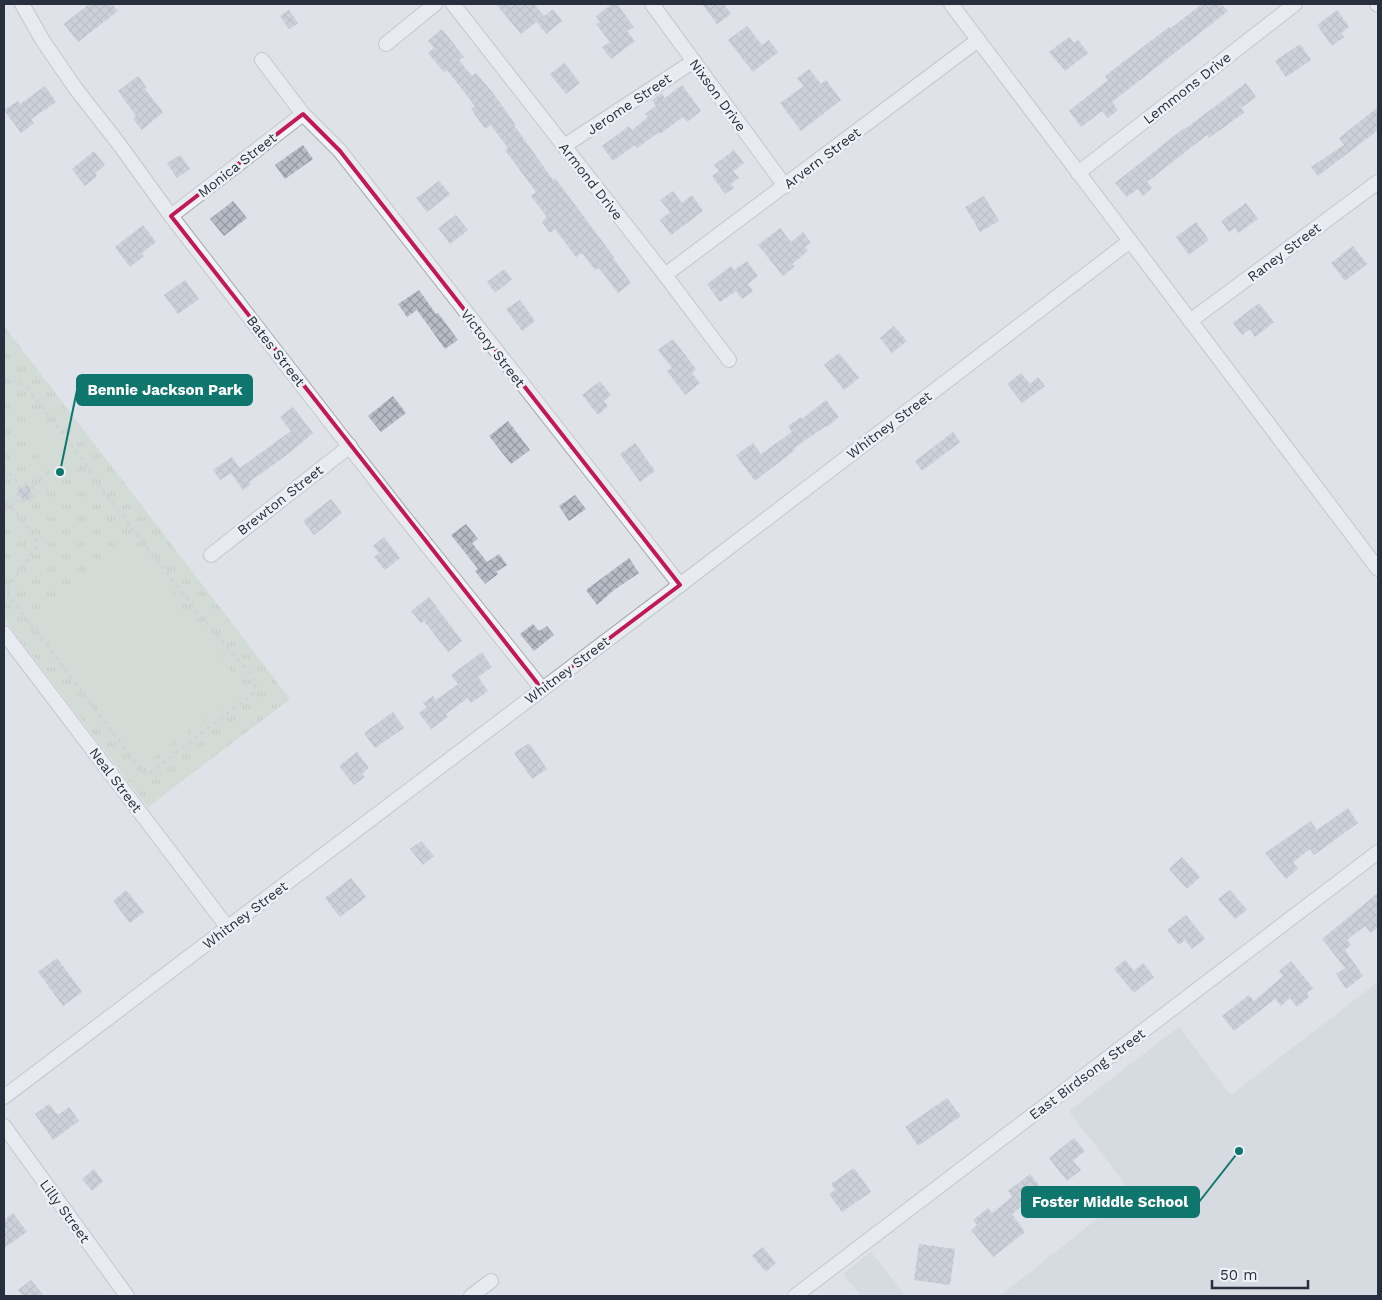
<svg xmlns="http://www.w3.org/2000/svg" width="1382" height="1300" font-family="'Work Sans',sans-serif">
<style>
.built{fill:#cdd1da}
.grass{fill:url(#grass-tufts)}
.pitch{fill:#c4d2c0}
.building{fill:url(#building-cross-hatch)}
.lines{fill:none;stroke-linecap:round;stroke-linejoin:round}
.minor-casing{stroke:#a4a9b2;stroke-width:16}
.path{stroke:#bdc0c6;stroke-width:2.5;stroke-dasharray:4 4;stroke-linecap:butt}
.minor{stroke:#f1f3f6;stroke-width:14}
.marked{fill:none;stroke:#c2185b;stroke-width:4;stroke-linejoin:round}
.labels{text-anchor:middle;stroke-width:5;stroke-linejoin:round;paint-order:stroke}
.street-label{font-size:14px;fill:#28303f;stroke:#eef1f6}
.leader{fill:none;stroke:#0f766e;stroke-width:2}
.callout-dot{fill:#0f766e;stroke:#eef1f6;stroke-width:2}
.callout{fill:#0f766e;stroke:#0f766e;stroke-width:2}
.callout-label{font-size:15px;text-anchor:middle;font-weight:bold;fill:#fff}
</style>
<defs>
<pattern id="grass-tufts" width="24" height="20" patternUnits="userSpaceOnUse" patternTransform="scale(1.25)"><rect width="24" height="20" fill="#c4d2c0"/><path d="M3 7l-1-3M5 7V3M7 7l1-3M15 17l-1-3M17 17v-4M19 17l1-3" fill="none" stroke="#a8b5a6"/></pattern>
<pattern id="building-cross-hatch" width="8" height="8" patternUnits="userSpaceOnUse" patternTransform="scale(1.25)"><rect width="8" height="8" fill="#b6bbc5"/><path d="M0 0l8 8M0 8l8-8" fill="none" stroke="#9498a1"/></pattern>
</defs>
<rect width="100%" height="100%" fill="#dfe2e8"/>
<g class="built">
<path d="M1378 982V1296H1000L1131 1192 1069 1111 1179 1027 1231 1095Z"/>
<path d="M871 1252 906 1296H861L843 1274Z"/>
</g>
<path class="grass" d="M4 326 290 699 148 807 4 619Z"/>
<g class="pitch">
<path d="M44 416 74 456 51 473 21 434Z"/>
<path d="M130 539 244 689 143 766 28 617Z"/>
</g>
<g class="building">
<path d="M89 4H112L118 11 78 42 64 24Z"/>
<path d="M496 4H534L544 16 521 34Z"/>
<path d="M612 4H617L634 27 627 31 635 41 611 59 602 47 610 42 596 24 600 22 596 16Z"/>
<path d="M702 4H724L731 14 717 24Z"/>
<path d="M1202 4H1221L1228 11 1112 102 1118 110 1108 118 1102 111 1081 127 1069 111 1108 80 1105 76 1169 27 1170 29Z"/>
<path d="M553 9 562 21 546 34 537 22Z"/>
<path d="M289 10 298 23 289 29 280 16Z"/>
<path d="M1337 10 1349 27 1341 33 1344 37 1332 46 1317 25Z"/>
<path d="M747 26 762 45 769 40 778 52 753 72 728 40Z"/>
<path d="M442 29 464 57 459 60 472 76 476 73 493 93 515 124 514 125 553 180 555 178 614 257 613 258 631 283 618 293 599 268 595 270 582 253 576 257 555 229 550 233 542 222 547 217 531 196 536 192 505 150 508 148 491 125 485 129 471 109 475 106 447 70 444 72 428 53 434 48 428 41Z"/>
<path d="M1069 37 1074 43 1078 40 1088 53 1065 71 1049 52Z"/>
<path d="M1300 44 1311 60 1286 77 1275 61Z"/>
<path d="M564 63 580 83 566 94 550 74Z"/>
<path d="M809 69 821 84 826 80 841 100 801 131 780 103 804 86 797 78Z"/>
<path d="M138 76 147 88 145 89 163 112 142 130 133 119 136 116 118 91Z"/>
<path d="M1246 83 1256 97 1241 108 1245 112 1209 138 1207 135 1147 182 1152 188 1143 196 1138 189 1127 197 1115 183 1184 128 1185 129Z"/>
<path d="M682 85 701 111 687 122 683 117 660 134 659 132 637 148 635 145 613 161 602 146 629 126 632 130 648 117 645 114 656 106 652 100 662 93 665 98Z"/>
<path d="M45 86 56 102 31 119 34 123 21 133 4 110 18 101 20 104Z"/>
<path d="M1378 107V130L1318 176 1311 167 1344 145 1339 138Z"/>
<path d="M303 145 313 159 285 179 275 165Z"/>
<path d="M734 150 744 163 733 171 739 178 731 184 734 188 725 194 712 176 719 171 714 165Z"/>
<path d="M94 151 105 165 95 173 97 176 85 186 72 169Z"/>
<path d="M180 155 190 169 177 178 167 163Z"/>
<path d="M439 181 450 194 427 212 416 198Z"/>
<path d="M673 191 682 203 692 195 703 211 671 235 660 220 670 212 660 200Z"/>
<path d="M984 196 999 221 980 232 965 207Z"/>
<path d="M233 201 247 218 224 236 210 219Z"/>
<path d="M1246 203 1258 219 1238 233 1235 228 1229 232 1221 221Z"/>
<path d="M456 215 468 230 450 244 438 228Z"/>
<path d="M1196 222 1209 240 1189 255 1176 237Z"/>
<path d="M143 225 156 242 142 253 144 256 130 267 115 247Z"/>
<path d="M780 228 791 242 803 232 811 243 805 247 808 251 792 264 795 266 783 276 758 245Z"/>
<path d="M1353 246 1367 264 1345 281 1331 263Z"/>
<path d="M747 261 758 276 748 284 753 291 742 299 736 291 720 302 707 284 731 266 734 270Z"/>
<path d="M504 269 512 279 495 293 487 282Z"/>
<path d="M185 280 199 299 178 314 164 295Z"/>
<path d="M419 290 436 314 438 313 458 340 445 349 417 310 407 317 398 304Z"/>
<path d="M520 300 535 321 522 331 506 309Z"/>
<path d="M1259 303 1274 322 1255 337 1250 329 1242 335 1233 323Z"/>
<path d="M894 326 907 341 892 353 880 338Z"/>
<path d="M673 339 696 369 692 373 700 383 685 395 667 371 672 368 658 350Z"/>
<path d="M839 353 859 378 844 390 824 365Z"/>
<path d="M1021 373 1030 384 1038 377 1045 386 1022 403 1007 384Z"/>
<path d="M600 381 611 395 604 401 608 406 598 415 582 395Z"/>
<path d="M393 396 406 413 381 432 368 416Z"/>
<path d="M826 400 839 417 827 427 826 426 794 448 795 450 755 481 736 455 753 443 761 454 792 432 788 426 801 417 802 419Z"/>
<path d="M293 407 313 433 288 454 249 482 251 484 243 490 231 473 220 480 213 470 232 457 240 468 291 431 280 417Z"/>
<path d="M508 421 530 450 511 464 489 436Z"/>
<path d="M953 432 960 442 922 471 915 461Z"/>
<path d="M635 443 655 471 640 482 620 454Z"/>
<path d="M28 485 33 497 23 502 18 490Z"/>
<path d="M575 495 586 509 569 521 559 506Z"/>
<path d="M331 499 342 513 314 535 303 521Z"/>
<path d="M466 524 478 539 472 543 487 562 499 554 507 565 496 572 498 574 485 584 475 571 478 569 451 535Z"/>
<path d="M384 537 400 558 385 570 374 557 379 553 373 546Z"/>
<path d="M629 558 639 573 614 590 597 605 586 590Z"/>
<path d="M429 597 462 641 448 652 424 621 421 623 411 611Z"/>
<path d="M533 624 539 631 547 626 554 635 534 651 520 634Z"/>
<path d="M482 652 492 667 478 677 488 691 471 703 468 698 446 714 448 717 431 729 419 713 427 707 423 703 433 696 436 700 458 684 451 675Z"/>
<path d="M393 712 404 728 375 748 364 733Z"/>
<path d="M529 743 547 769 532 779 514 753Z"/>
<path d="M357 752 369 768 362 774 365 777 354 785 339 766Z"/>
<path d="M1348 808 1358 823 1314 855 1310 849 1293 862 1298 869 1286 879 1265 853 1311 821 1317 830Z"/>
<path d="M421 841 434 856 423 865 410 849Z"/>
<path d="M1182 857 1200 877 1187 889 1169 869Z"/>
<path d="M351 878 366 897 340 917 325 898Z"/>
<path d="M126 890 144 912 130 923 113 901Z"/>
<path d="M1230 890 1247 910 1235 919 1218 899Z"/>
<path d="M1378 893V927L1371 933 1365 926 1347 940 1351 945 1345 950 1363 976 1346 989 1336 974 1345 968 1322 939Z"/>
<path d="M1186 915 1205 939 1192 949 1185 940 1179 945 1167 930Z"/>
<path d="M57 958 82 992 63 1006 38 972Z"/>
<path d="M1125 960 1134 971 1143 963 1154 977 1134 993 1114 969Z"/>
<path d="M1291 961 1313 988 1307 993 1309 997 1297 1007 1290 998 1281 1006 1275 999 1234 1031 1222 1016 1249 995 1254 1001 1283 976 1279 971Z"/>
<path d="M947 1098 961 1116 918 1146 905 1127Z"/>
<path d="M49 1104 58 1115 69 1107 79 1121 53 1140 35 1114Z"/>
<path d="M1074 1138 1085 1151 1073 1161 1081 1170 1067 1181 1049 1158Z"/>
<path d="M854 1168 871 1192 842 1212 829 1194 835 1190 831 1184Z"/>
<path d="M94 1169 103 1181 92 1191 82 1179Z"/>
<path d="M1030 1174 1048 1197 1035 1207 1030 1200 1012 1214 1025 1232 993 1257 971 1230 977 1225 973 1220 988 1208 992 1213 1012 1197 1008 1191Z"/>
<path d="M13 1213 27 1232 4 1248V1220Z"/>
<path d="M919 1244 955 1249 950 1285 914 1280Z"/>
<path d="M763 1247 776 1263 766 1272 752 1256Z"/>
<path d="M31 1280 44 1296H23L18 1290Z"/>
</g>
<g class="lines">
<g class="minor-casing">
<g id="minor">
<path d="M22 4 43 41 76 89 119 144 171 216 397 508 542 689"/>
<path d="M453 4 665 275 729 360"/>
<path d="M652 4 785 186"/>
<path d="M951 4 1378 569"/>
<path d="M1377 4 1378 5"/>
<path d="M386 44 435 4"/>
<path d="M262 60 303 114 340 151 680 585"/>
<path d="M564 146 694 61"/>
<path d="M1078 173 1295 4"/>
<path d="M171 216 303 114"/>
<path d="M665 275 978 40"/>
<path d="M1190 321 1378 182"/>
<path d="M211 555 350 446"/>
<path d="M4 633 228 928"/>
<path d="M4 1097 680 585 1130 241"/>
<path d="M4 1126 127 1296"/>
<path d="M471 1296 491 1281"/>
<path d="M795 1296 1378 852"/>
</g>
</g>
<g class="path">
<path d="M4 379 20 383 27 388 84 461 92 476 194 608 253 677C256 683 256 687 254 693L150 773H145L142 771 9 596 7 590 9 586 36 548 37 542 35 537 4 498"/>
<path d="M4 467 20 486"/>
<circle cx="26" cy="493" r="9"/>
<path d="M34 486 50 471"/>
<path d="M4 511 19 499"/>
</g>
<use href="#minor" class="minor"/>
</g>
<path d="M0 0H1382V1300H0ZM303 114 340 151 680 585 542 689 171 216Z" fill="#dfe2e8" fill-opacity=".55" fill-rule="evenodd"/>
<path class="marked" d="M303 114 340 151 680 585 542 689 171 216Z"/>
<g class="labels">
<g class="street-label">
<text transform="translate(1187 88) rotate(-38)" y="5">Lemmons Drive</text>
<text transform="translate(718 95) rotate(54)" y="5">Nixson Drive</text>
<text transform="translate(629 104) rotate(-34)" y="5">Jerome Street</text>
<text transform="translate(822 158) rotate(-37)" y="5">Arvern Street</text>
<text transform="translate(237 165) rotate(-38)" y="5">Monica Street</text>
<text transform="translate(591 181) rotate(52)" y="5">Armond Drive</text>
<text transform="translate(1284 252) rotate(-37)" y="5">Raney Street</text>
<text transform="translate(493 348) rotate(52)" y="5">Victory Street</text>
<text transform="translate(276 351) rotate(52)" y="5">Bates Street</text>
<text transform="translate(889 425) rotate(-37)" y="5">Whitney Street</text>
<text transform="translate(280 500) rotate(-38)" y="5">Brewton Street</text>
<text transform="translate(567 670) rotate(-37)" y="5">Whitney Street</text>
<text transform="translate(116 780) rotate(53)" y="5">Neal Street</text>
<text transform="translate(245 915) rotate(-37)" y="5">Whitney Street</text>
<text transform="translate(1087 1074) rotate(-37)" y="5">East Birdsong Street</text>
<text transform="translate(65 1211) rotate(54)" y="5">Lilly Street</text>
</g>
</g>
<path class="leader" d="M60 472L77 390M1239 1151L1199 1202"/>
<g class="callout-dot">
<circle cx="60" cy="472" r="5"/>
<circle cx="1239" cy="1151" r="5"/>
</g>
<g class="callout">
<rect x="77" y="375" width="175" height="30" rx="5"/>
<rect x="1022" y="1187" width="177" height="30" rx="5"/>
</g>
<g class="callout-label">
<text x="165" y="395">Bennie Jackson Park</text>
<text x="1110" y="1207">Foster Middle School</text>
</g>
<rect width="1382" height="1300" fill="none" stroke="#28303f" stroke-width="10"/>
<path d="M1212 1280v8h96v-8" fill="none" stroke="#28303f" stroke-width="2.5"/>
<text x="1220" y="1280" font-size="15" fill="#28303f" stroke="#eef1f6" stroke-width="4" paint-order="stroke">50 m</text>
</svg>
